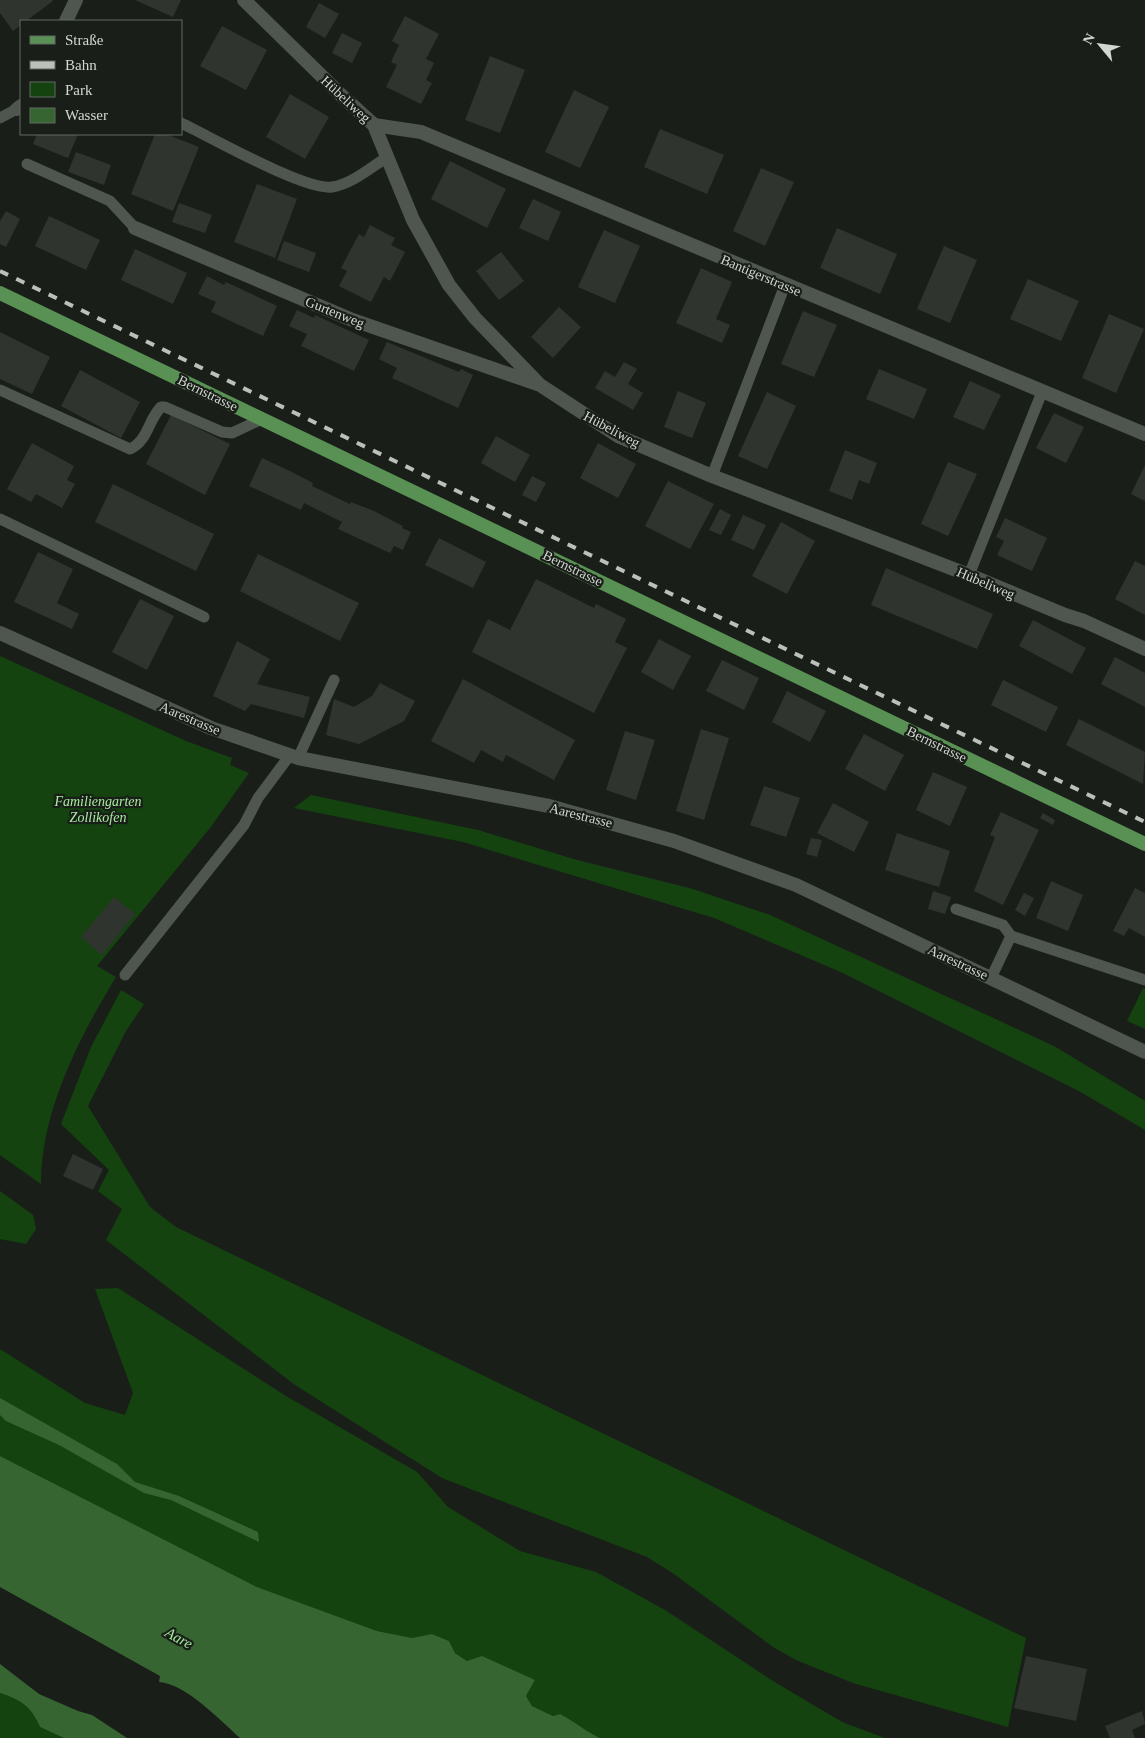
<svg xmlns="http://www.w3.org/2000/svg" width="1145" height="1738" font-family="'Times New Roman',serif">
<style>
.green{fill:#144310}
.water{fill:#376532}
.building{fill:#2f342e}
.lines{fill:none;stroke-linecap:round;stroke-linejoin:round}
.service{stroke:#4f564f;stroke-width:11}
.minor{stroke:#4f564f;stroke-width:14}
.tertiary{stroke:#4f564f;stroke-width:14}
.primary{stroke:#599054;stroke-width:14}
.rail{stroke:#bcc0bc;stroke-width:4;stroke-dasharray:9 9;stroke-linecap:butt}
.labels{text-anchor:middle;stroke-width:4.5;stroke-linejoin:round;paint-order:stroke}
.street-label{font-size:14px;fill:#d3d7d3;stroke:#191f18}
.park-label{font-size:14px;font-style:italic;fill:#a6eb9e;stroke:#191f18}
.water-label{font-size:15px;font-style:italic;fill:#a2e79a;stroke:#191f18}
</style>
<rect width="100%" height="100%" fill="#191f18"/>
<g class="green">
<path d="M0 656 186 741 232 758 230 765 249 773 210 828 97 966 116 977C79 1038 41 1111 41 1184L0 1155Z"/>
<path d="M311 795 478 830 577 860 693 889 770 915 1054 1046 1145 1101V1130L1079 1091 843 973 714 918 463 842 294 808Z"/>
<path d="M1143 988 1145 989V1029L1127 1021Z"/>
<path d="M121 990 144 1004 126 1031 88 1106 150 1207 176 1227 1026 1638 1008 1727 853 1683 796 1660 773 1647 674 1574 647 1557 442 1478 295 1385 106 1240 122 1209 98 1191 109 1170 61 1124 91 1047Z"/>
<path d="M0 1191 33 1215 36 1229 26 1244 0 1239Z"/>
<path d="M118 1288 286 1396 417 1472 448 1507 520 1551 596 1572 665 1610 773 1681 842 1722 885 1738H600C585 1731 574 1721 560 1714L553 1716 532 1706 526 1696 535 1680 510 1670 467 1661 455 1653 449 1641 432 1634 412 1638 377 1631 257 1587 0 1456V1349L85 1403 125 1415 133 1393 95 1289Z"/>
<path d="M0 1693C21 1700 31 1706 40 1727L64 1738H0Z"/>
</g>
<g class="water">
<path d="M0 1398 117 1464 135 1482 179 1496 258 1532 259 1542 171 1500 144 1493 59 1445 6 1421 0 1415Z"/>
<path d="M0 1456 257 1587 377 1631 412 1638 432 1634 449 1641 455 1653 467 1661 482 1656 535 1680 526 1696 532 1706 553 1716 560 1714C574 1721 585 1731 600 1738H240C220 1720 186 1684 159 1682L160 1676 0 1587Z"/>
<path d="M0 1664 39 1694 78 1711 92 1715 127 1738H64L40 1727C31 1706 21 1700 0 1693Z"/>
</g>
<g class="building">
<path d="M0 0H52L53 1 26 21H21V25L13 31 0 13Z"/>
<path d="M135 0H181L173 17Z"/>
<path d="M319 3 339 14 325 38 306 27Z"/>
<path d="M405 16 439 34 426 59 434 63 426 80 432 83 421 104 386 87 397 65 391 62 399 45 392 41Z"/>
<path d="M222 26 267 50 246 90 200 66Z"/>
<path d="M342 33 362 43 352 63 332 53Z"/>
<path d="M490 56 525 70 500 133 465 120Z"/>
<path d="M574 90 609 107 580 168 545 152Z"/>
<path d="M290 94 329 117 305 159 266 137Z"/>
<path d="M660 129 724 155 707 194 644 167Z"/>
<path d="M37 134H78L68 158 33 144Z"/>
<path d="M155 134H166L199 147 173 211 131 194Z"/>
<path d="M76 152 111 165 104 185 68 172Z"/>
<path d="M450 161 506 189 487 228 431 199Z"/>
<path d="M761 168 794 182 765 246 733 231Z"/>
<path d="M257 184 297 199 275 258 234 242Z"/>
<path d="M533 199 561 212 548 241 519 228Z"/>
<path d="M179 203 212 215 205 233 172 222Z"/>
<path d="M6 211 20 219 6 247 0 244V221Z"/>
<path d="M49 216 100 240 86 270 35 246Z"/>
<path d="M370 225 395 238 391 245 405 252 390 281 384 277 371 302 339 286 347 271 341 268 359 234 364 237Z"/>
<path d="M837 228 897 254 880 294 820 268Z"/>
<path d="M604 230 640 246 615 303 578 287Z"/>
<path d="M284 241 316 253 309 272 277 260Z"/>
<path d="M944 246 977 260 950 323 917 309Z"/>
<path d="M135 249 187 273 173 304 121 280Z"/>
<path d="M501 252 524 281 499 300 476 271Z"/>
<path d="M701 268 732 282 716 319 730 325 722 343 676 323Z"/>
<path d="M207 276 224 285 226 282 277 306 263 336 211 312 216 302 198 294Z"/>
<path d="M1028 279 1079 301 1061 341 1010 319Z"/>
<path d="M559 307 581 327 553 358 531 337Z"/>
<path d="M297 310 314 318 315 315 369 340 354 371 301 346 307 334 289 326Z"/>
<path d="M803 311 837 325 814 377 781 364Z"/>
<path d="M1109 314 1144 329 1116 393 1082 378Z"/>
<path d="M0 332 50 357 32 394 0 379Z"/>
<path d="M387 342 459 372 461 369 473 375 458 408 392 378 397 368 379 359Z"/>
<path d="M624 362 637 369 628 384 643 393 633 410 595 388 605 371 615 377Z"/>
<path d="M879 369 927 389 914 419 866 399Z"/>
<path d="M80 370 140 402 121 438 61 406Z"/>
<path d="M970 381 1001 395 984 430 953 417Z"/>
<path d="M678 391 706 403 692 438 664 427Z"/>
<path d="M767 392 796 406 767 469 738 456Z"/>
<path d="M1054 413 1084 427 1066 463 1036 448Z"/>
<path d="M171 415 230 444 205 495 146 464Z"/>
<path d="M496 436 530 455 515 482 481 463Z"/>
<path d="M32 443 74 466 67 480 75 484 62 508 36 494 31 502 7 489Z"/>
<path d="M598 443 636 464 618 498 580 478Z"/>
<path d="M845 450 877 463 869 484 859 480 852 500 829 491Z"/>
<path d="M262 458 292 472 313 483 312 486 350 504 351 502 374 511 403 526 402 528 411 532 403 550 394 546 390 553 338 529 342 522 304 503 301 510 249 486Z"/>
<path d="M948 462 977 474 948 536 921 524Z"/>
<path d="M1145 465V501L1131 494Z"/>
<path d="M532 476 546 483 536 502 522 495Z"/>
<path d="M668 481 714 504 690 549 645 526Z"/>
<path d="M113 484 214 534 196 571 95 522Z"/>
<path d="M720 509 731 515 721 535 709 530Z"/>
<path d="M743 515 766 525 754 550 731 540Z"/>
<path d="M1005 518 1047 538 1032 571 997 555 1004 541 996 537Z"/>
<path d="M781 522 815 541 787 594 752 576Z"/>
<path d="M439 538 486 562 473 588 425 565Z"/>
<path d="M38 552 73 569 57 603 79 614 72 629 14 602Z"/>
<path d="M258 554 359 603 340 641 240 591Z"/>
<path d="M1135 561 1145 566V615L1115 599Z"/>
<path d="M886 568 993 614 977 649 871 605Z"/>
<path d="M536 579 594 608 596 604 626 619 615 642 627 648 594 713 472 652 488 619 510 630Z"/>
<path d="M140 599 174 616 147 670 112 652Z"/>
<path d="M1033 620 1086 648 1072 674 1019 646Z"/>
<path d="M659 639 691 656 673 690 641 672Z"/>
<path d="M237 641 270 659 257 684 310 697 304 718 251 704 245 711 213 696Z"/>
<path d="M1115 657 1145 673V707L1101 684Z"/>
<path d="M722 660 759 678 744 710 706 691Z"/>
<path d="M463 679 575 740 554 780 506 755 503 762 481 750 474 763 431 741Z"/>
<path d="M1003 680 1058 707 1046 732 991 705Z"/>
<path d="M380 683 415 701 404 721 359 744 326 735 334 699 354 707 372 696Z"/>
<path d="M787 691 826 711 810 742 772 722Z"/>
<path d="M1079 719 1145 752 1143 784 1066 745Z"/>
<path d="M701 729 729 738 704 820 676 811Z"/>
<path d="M625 731 655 740 636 800 606 790Z"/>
<path d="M864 734 904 755 885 791 845 769Z"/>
<path d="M933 772 967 787 950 826 916 810Z"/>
<path d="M764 786 800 798 786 837 750 825Z"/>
<path d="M833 803 869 822 854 852 817 833Z"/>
<path d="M1001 812 1039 830 1003 905 974 891 995 837 990 835Z"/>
<path d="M1043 813 1055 820 1053 825 1040 818Z"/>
<path d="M897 833 950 851 939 887 885 870Z"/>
<path d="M811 838 822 840 817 857 806 854Z"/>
<path d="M1051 881 1083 895 1068 931 1036 918Z"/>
<path d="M1135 888 1145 893V937L1129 928 1124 936 1113 931Z"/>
<path d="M933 891 951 897 945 914 928 909Z"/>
<path d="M1024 893 1034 898 1025 916 1015 910Z"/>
<path d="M114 897 135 914 102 955 81 937Z"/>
<path d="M73 1154 103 1169 93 1190 63 1176Z"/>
<path d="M1026 1656 1087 1669 1076 1721 1014 1708Z"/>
<path d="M1142 1711 1145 1724 1132 1730 1135 1738H1110L1105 1726Z"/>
</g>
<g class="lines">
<g class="service">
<path d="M0 118 17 109"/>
<path d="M181 123C211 137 305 191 332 187 352 184 370 168 386 158"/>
<path d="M27 164 110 201 135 228"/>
<path d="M0 390 130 449C148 441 148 420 161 407H165L222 432 232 433 262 419"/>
<path d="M712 476 785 285"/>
<path d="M0 519 204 617"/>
<path d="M969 575 1042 392"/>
<path d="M298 758 334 680"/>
<path d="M956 909 1003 925 1011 936"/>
<path d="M125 975 244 825 258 798 290 755"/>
<path d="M991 978 1011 936 1145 980"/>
</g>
<g class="minor">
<path d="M244 0 341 95 374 125 413 220 449 285 475 318 540 385 618 436 712 476 969 575 1065 615 1084 621 1145 649"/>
<path d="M66 21 76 0"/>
<path d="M17 109 21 106"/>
<path d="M374 125 421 132 1145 434"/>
<path d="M135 228 350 319 537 384"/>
</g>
<path class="tertiary" d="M0 633 211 728 298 758 549 806 674 841 796 885 1145 1052"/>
<path class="primary" d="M0 293 1145 844"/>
<path class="rail" d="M0 271 1145 822"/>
</g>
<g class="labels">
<g class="street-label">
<text transform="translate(346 99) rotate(43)" y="5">Hübeliweg</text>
<text transform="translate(761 275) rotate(23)" y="5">Bantigerstrasse</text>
<text transform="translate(335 312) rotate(22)" y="5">Gurtenweg</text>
<text transform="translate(208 393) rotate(26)" y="5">Bernstrasse</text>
<text transform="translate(612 429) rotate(28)" y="5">Hübeliweg</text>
<text transform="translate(573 568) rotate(26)" y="5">Bernstrasse</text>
<text transform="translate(986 583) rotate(23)" y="5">Hübeliweg</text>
<text transform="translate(190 718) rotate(23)" y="5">Aarestrasse</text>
<text transform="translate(937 744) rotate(26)" y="5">Bernstrasse</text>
<text transform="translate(581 815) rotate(14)" y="5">Aarestrasse</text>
<text transform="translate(958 962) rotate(25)" y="5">Aarestrasse</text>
</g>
<g class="park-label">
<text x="98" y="806">Familiengarten<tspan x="98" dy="16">Zollikofen</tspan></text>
</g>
<g class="water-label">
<text transform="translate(179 1638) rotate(29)" y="5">Aare</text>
</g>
</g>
<rect x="20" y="20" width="162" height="115" fill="#191f18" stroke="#636963"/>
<rect x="30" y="36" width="25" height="8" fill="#599054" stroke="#636963"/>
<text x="65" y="45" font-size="15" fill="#d3d7d3">Straße</text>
<rect x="30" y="61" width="25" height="8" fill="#bcc0bc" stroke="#636963"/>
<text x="65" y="70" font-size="15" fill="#d3d7d3">Bahn</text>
<rect x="30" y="82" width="25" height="15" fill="#144310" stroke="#636963"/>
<text x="65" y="95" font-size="15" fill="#d3d7d3">Park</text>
<rect x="30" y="108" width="25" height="15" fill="#376532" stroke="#636963"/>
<text x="65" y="120" font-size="15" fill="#d3d7d3">Wasser</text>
<g transform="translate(1100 45) rotate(299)" stroke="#191f18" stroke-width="4" paint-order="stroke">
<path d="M0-4L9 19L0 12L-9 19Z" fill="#d3d7d3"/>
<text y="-8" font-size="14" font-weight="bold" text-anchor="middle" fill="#d3d7d3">N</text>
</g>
</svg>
